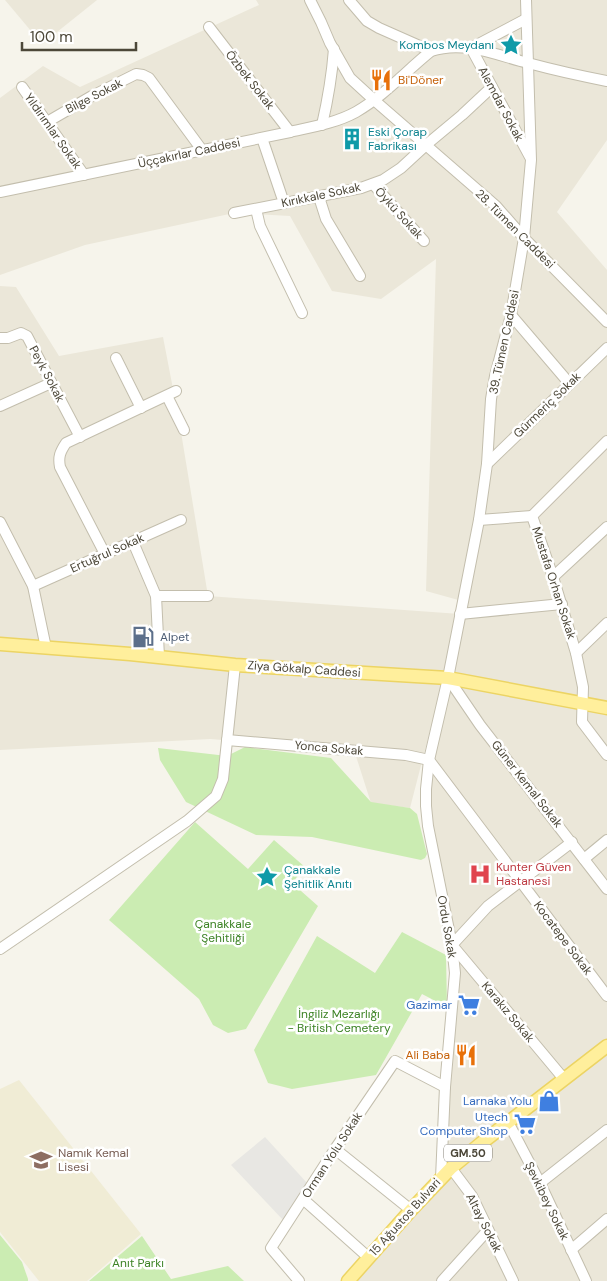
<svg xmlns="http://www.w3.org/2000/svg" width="607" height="1281" font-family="'DM Sans',sans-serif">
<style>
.residential{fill:#ebe7d9}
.education{fill:#f0ecd5}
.green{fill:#cbecb2}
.parking{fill:#e8e7e3}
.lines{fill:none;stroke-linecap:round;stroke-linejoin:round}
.minor-casing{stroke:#c3bead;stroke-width:12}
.major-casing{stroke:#ecd464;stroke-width:15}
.minor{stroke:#fff;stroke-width:10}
.major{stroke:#ffef9c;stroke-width:12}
.labels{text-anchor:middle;stroke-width:5;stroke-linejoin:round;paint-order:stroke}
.shield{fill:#fff;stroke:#827e74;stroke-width:1}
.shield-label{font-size:11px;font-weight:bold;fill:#4c4738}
.culture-label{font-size:12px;fill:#0d838f;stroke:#fff;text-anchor:start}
.street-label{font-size:12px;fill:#4c4738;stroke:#fff}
.food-label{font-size:12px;fill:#c56008;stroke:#fff;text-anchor:start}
.service-label{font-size:12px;fill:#4e5e75;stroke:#fff;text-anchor:start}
.health-label{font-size:12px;fill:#be3a42;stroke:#fff;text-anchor:start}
.park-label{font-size:12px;fill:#3d8326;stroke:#fff}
.shop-label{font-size:12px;fill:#366cbe;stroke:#fff;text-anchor:end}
.education-label{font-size:12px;fill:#785e54;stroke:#fff;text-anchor:start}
</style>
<rect width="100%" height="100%" fill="#f6f4eb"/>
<g class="residential">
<path d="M5 0H97L42 44Z"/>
<path d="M256 0H607V140L557 212 607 270V1281H348L441 1178 455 973 426 806 458 622 410 808 371 803 354 750 210 739 0 750V286L16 287 59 356 163 337 179 420 208 596 460 614 462 601 426 591 436 259 381 299 332 291 290 216 234 213 85 245 0 275V98L43 66 80 87 259 5Z"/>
</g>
<path class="education" d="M19 1080 141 1234 87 1281H39L0 1232V1089Z"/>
<g class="green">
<path d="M245 747 331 758 371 802 410 808 417 814 427 854 425 858 421 860 312 837 256 835 186 802 160 760 158 748 227 756Z"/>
<path d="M195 822 248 869 274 840 305 867 292 883 318 906 246 1029 228 1033 213 1025 199 999 109 920Z"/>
<path d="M402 932 446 955 447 1007 422 994 376 1075 292 1089 268 1083 254 1050 317 936 375 973Z"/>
<path d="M0 1235 22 1262 28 1279V1281H0Z"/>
<path d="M142 1236 171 1279 228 1266 244 1281H89Z"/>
</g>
<path class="parking" d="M265 1137 308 1184 283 1220 231 1165Z"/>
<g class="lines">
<g class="minor-casing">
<g id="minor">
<path d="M310 0 321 22 330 43 350 78 374 100 496 206 524 238 607 322"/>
<path d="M349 0 367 21 379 28 431 51"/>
<path d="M526 19 471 48 530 157"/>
<path d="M209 27 290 132"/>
<path d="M22 87 84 175"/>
<path d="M47 122 92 96 136 74 143 75 149 78 202 150"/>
<path d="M322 125C328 99 332 75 334 49"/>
<path d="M262 138 284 203"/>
<path d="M373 184 424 241"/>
<path d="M0 192 290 132C312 127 336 123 356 112 384 96 406 71 431 51 464 40 496 55 528 63 554 70 581 76 607 81"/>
<path d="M319 197 326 219 360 276"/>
<path d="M256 209 260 226 302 313"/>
<path d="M234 213 361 188 383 180 401 168 426 145 462 115 492 87"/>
<path d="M511 315 569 383"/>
<path d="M0 338H8L21 333 27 336 80 437"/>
<path d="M116 358 141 408"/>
<path d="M167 396 184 430"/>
<path d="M0 406 51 383"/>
<path d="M487 464 607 348"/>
<path d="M532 516 553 577 576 653 583 687 582 722 607 755"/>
<path d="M532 516 607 441"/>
<path d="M479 520 532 516"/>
<path d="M0 522 33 586 46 648"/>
<path d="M133 542 156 596 159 657"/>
<path d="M105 554 60 467C58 457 60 452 66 443L176 391"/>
<path d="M553 577 607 527"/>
<path d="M33 586 181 520"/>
<path d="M156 596H208"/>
<path d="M460 614 562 604"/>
<path d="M576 653 607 623"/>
<path d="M448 678 480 725 607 889"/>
<path d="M227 740 406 755 429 760 607 996"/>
<path d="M584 859 607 840"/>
<path d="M0 949 187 821 216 796 223 779 235 665"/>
<path d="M564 1079 452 945 488 906 572 842"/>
<path d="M508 1122 540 1183 586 1281"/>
<path d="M335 1149 411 1210"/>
<path d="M451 1168 472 1196 513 1281"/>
<path d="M441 1178 445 1087 455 973 452 945 428 826 426 806V789L429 760 448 678 479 520 487 464 491 399 495 376 511 315 524 238 531 160 526 0"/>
<path d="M540 1183 607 1130"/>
<path d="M303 1199 368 1257"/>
<path d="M571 1250 607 1219"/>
<path d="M299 1281 271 1248 335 1149 395 1061 445 1087"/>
<path d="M442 1281 488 1230"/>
</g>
</g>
<g class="major-casing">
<g id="major">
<path d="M0 644 130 654 235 665 448 678 607 708"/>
<path d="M348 1281 411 1210 451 1168 484 1141 607 1046"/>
</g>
</g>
<use href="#minor" class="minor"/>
<use href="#major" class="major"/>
</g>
<defs>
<g id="sight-bare" transform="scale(1.725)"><path d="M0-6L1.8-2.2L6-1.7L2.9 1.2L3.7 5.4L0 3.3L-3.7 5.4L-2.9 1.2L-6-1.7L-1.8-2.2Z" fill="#0f9aa8" stroke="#fff" stroke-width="2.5" paint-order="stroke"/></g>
<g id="restaurant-bare" transform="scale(1.725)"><path d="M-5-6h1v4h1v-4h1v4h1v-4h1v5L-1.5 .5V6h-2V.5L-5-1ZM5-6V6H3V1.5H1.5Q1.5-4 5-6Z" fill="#e8710a" stroke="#fff" stroke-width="2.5" paint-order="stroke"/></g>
<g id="building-bare" transform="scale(1.725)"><path d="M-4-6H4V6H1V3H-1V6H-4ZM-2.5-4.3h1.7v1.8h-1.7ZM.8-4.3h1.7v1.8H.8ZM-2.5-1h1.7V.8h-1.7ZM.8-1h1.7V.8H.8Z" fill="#0f9aa8" stroke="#fff" stroke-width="2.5" paint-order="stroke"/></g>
<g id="fuel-bare" transform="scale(1.725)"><path d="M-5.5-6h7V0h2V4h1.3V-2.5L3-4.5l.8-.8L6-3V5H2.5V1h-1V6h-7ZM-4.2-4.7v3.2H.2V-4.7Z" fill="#5c6f8a" stroke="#fff" stroke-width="2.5" paint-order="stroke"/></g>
<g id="hospital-bare" transform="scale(1.725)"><path d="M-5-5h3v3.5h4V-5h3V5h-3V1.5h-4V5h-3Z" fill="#e0444e" stroke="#fff" stroke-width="2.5" paint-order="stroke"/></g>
<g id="supermarket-bare" transform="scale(1.725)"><path d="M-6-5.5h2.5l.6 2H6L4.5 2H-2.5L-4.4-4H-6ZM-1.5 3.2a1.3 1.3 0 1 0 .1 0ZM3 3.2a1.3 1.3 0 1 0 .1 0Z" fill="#3f7fe0" stroke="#fff" stroke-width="2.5" paint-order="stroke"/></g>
<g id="shop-bare" transform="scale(1.725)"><path d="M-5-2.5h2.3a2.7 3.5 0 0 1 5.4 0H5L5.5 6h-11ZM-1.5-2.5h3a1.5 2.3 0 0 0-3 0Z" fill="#3f7fe0" stroke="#fff" stroke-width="2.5" paint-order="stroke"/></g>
<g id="school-bare" transform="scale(1.725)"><path d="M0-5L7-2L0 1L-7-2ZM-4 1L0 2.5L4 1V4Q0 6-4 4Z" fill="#8d6e63" stroke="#fff" stroke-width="2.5" paint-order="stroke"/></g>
</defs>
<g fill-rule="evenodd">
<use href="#sight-bare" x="511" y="45"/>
<use href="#restaurant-bare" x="381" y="80"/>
<use href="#building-bare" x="352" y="139"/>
<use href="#fuel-bare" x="143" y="637"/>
<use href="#hospital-bare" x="480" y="874"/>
<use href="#sight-bare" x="267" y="877"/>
<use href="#supermarket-bare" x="469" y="1005"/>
<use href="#restaurant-bare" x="466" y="1055"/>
<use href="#shop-bare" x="549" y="1101"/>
<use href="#supermarket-bare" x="525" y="1124"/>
<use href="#school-bare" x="41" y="1160"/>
</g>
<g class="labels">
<rect class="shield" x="444" y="1144.5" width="48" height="17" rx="4"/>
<g class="shield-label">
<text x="468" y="1157">GM.50</text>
</g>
<g class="culture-label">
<text x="494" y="49" text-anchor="end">Kombos Meydanı</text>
<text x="368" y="136">Eski Çorap<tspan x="368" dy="14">Fabrikası</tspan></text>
<text x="284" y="874">Çanakkale<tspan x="284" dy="14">Şehitlik Anıtı</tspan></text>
</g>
<g class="street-label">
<text transform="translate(250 80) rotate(52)" y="4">Özbek Sokak</text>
<text transform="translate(94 96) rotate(-27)" y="4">Bilge Sokak</text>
<text transform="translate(501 104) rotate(62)" y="4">Alemdar Sokak</text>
<text transform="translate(53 131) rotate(55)" y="4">Yıldırımlar Sokak</text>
<text transform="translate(189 153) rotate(-12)" y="4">Üççakırlar Caddesi</text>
<text transform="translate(321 195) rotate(-12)" y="4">Kırıkkale Sokak</text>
<text transform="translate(399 213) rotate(48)" y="4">Öykü Sokak</text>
<text transform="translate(515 229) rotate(45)" y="4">28. Tümen Caddesi</text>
<text transform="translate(504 342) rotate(-78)" y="4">39. Tümen Caddesi</text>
<text transform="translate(47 374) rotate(62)" y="4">Peyk Sokak</text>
<text transform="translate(547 405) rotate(-44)" y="4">Gürmeriç Sokak</text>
<text transform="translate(107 553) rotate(-24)" y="4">Ertuğrul Sokak</text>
<text transform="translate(554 583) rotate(72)" y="4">Mustafa Orhan Sokak</text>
<text transform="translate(304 669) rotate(4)" y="4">Ziya Gökalp Caddesi</text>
<text transform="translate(329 748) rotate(5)" y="4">Yonca Sokak</text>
<text transform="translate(527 784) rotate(52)" y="4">Güner Kemal Sokak</text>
<text transform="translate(447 927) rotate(80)" y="4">Ordu Sokak</text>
<text transform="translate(563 938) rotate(53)" y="4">Kocatepe Sokak</text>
<text transform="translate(508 1012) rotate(50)" y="4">Karakız Sokak</text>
<text transform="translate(332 1155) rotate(-57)" y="4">Orman Yolu Sokak</text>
<text transform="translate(547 1201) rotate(64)" y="4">Şevkibey Sokak</text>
<text transform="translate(405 1217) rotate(-48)" y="4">15 Ağustos Bulvari</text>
<text transform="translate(484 1223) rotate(63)" y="4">Altay Sokak</text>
</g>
<g class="food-label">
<text x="398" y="84">Bi'Döner</text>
<text x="450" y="1059" text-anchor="end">Ali Baba</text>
</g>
<g class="service-label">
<text x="160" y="641">Alpet</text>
</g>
<g class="health-label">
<text x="496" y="871">Kunter Güven<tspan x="496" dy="14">Hastanesi</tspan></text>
</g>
<g class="park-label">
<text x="223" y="928">Çanakkale<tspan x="223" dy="14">Şehitliği</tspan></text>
<text x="339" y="1018">İngiliz Mezarlığı<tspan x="339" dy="14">- British Cemetery</tspan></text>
<text x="138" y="1267">Anıt Parkı</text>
</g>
<g class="shop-label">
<text x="452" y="1009">Gazimar</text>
<text x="532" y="1105">Larnaka Yolu</text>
<text x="508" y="1121">Utech<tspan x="508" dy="14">Computer Shop</tspan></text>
</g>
<g class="education-label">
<text x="58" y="1157">Namık Kemal<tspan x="58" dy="14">Lisesi</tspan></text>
</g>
</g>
<path d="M22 42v8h114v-8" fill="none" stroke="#4c4738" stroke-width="2.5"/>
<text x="30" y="42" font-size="15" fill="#4c4738" stroke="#ffffff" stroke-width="4" paint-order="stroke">100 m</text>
</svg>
